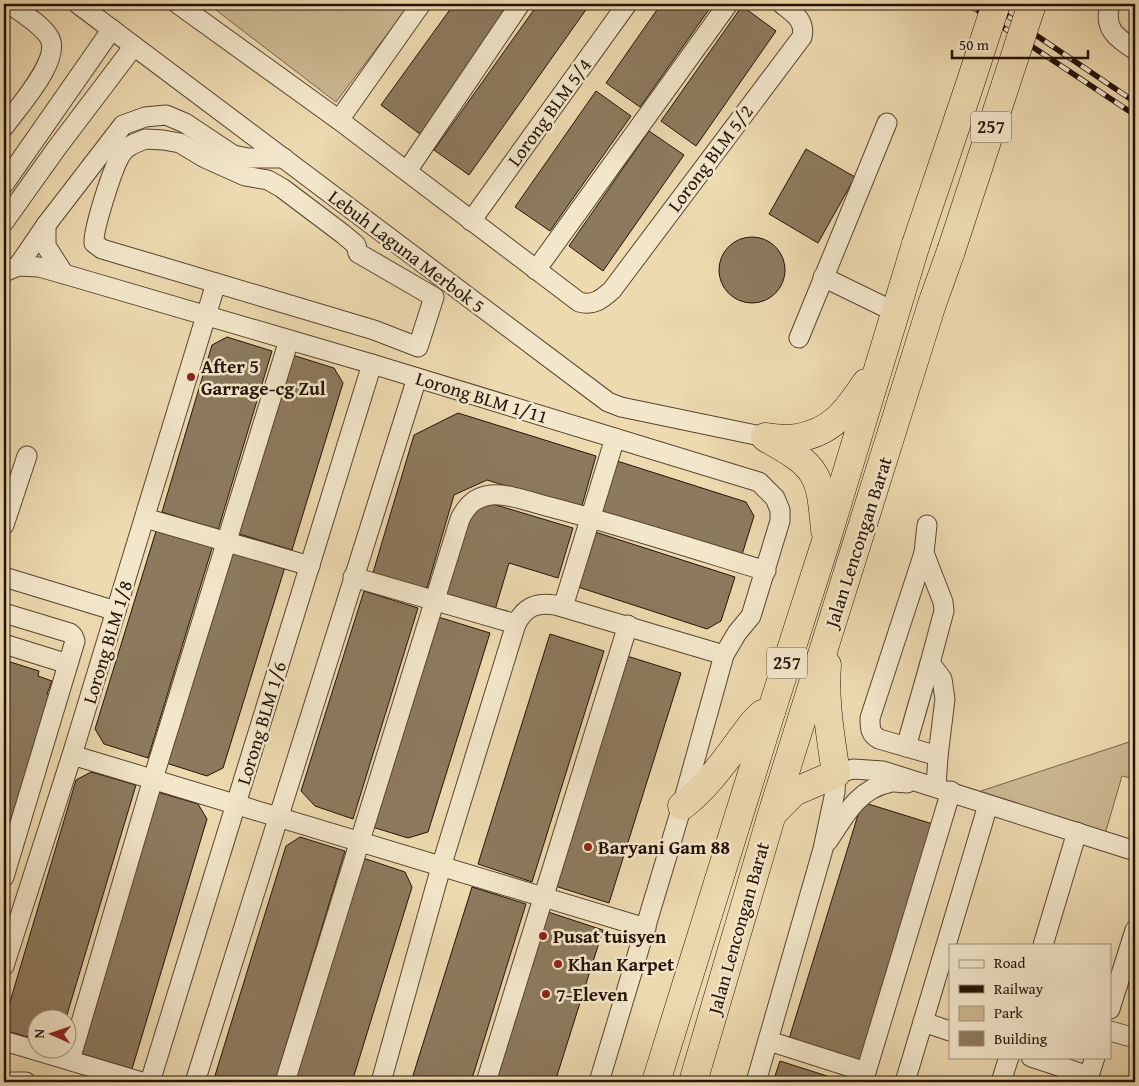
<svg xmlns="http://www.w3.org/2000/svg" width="1139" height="1086" font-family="'Gentium Book Plus',serif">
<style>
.green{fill:#cbb892;stroke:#78654c}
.building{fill:#8d7a5e;stroke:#241207}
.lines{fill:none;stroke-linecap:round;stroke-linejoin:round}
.minor-casing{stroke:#564431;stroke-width:21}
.highway-casing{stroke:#241207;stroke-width:29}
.minor{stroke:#f3e7cb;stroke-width:19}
.highway{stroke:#eddaaf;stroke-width:28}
.rail-casing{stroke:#241207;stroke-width:5.5}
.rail{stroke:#f3e7cb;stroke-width:4;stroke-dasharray:11;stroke-linecap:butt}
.highway-bridge-casing{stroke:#241207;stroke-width:29;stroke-linecap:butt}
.highway-bridge{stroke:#eddaaf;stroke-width:28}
.poi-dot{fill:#8f2418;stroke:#f3e7cb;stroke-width:2}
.labels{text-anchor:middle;stroke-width:5;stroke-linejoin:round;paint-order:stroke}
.shield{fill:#f3e7cb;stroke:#625242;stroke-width:1}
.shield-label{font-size:18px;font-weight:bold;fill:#241207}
.street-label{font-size:19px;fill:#241207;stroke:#f3e7cb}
.poi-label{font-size:19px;font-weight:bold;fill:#241207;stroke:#f3e7cb;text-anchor:start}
</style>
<rect width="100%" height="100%" fill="#eddaaf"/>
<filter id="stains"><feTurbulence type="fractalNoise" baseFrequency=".004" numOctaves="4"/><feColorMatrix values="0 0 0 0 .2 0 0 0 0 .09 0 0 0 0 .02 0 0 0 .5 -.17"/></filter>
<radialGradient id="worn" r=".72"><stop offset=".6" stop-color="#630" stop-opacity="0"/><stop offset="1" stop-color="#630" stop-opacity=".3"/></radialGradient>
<g class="green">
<path d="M208 4H410L336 102Z"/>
<path d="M1135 740V779L1122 776 1105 834 976 795 981 791Z"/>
</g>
<g class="building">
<path d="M454 4H515L420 134 381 105Z"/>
<path d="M538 4H590L469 175 434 150Z"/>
<path d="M661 4H713L640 107 606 83Z"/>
<path d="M742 6 776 31 696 146 661 121Z"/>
<path d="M596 91 631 116 550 231 515 207Z"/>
<path d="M649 131 684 155 603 271 569 246Z"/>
<path d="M806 149 855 177 818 243 769 214Z"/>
<circle cx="752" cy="270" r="33"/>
<path d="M227 337 272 351 218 530 162 512 212 345Z"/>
<path d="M289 354 334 368 343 383 292 550 236 533Z"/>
<path d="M458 413 596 456 581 509 487 480 454 495 426 591 372 576 414 435Z"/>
<path d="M614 460 746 502 754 516 740 561 597 515Z"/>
<path d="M486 502 573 528 558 578 509 563 495 610 444 595 469 510Z"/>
<path d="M157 528 213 545 148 758 104 744 95 729Z"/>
<path d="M592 531 735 577 721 621 707 629 575 586Z"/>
<path d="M229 549 285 567 223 768 207 776 163 762Z"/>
<path d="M364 591 418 608 353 819 315 806 301 791Z"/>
<path d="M435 616 490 633 428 832 408 838 369 826Z"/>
<path d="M550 634 604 651 532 882 478 864Z"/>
<path d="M627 656 681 673 609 903 555 886Z"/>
<path d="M4 660 39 671 38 676 52 681 47 694 51 695 13 821 9 820 4 836Z"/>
<path d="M91 772 136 785 66 1018H38V1040L4 1030V1022L76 780Z"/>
<path d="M154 791 198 804 207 819 132 1069 76 1052Z"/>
<path d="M862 802 936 825 863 1062 789 1039Z"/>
<path d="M300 837 345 851 275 1082H213L286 846Z"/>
<path d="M360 857 405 872 412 887 352 1082H291Z"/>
<path d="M472 887 526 904 471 1082H411Z"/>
<path d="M548 912 603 930 555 1082H496Z"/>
<path d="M780 1061 846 1082H773Z"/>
</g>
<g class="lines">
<g class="minor-casing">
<g id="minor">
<path d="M78 4 608 402 621 407 765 437"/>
<path d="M178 4 339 120 579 302C593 306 601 300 612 290L802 37C806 20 793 13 782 4"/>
<path d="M1110 4C1103 29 1116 37 1135 50"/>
<path d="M339 120 421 4"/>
<path d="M4 127C17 108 63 59 49 37 42 25 22 13 10 4"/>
<path d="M146 139 163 140 180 143 205 158 245 176 268 180 282 188 343 234 356 245 358 253 434 297 418 347 374 330 102 249 94 243C93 230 114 162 123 152 128 145 138 142 146 139Z"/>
<path d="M407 171 520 4"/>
<path d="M4 184 112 29"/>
<path d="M471 221 627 4"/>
<path d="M4 222 56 149 134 46"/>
<path d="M46 225V246L64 274"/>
<path d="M18 266 39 267 64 274 372 364 759 482 775 498 780 510V521L751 616 737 633 724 655 682 806 599 1082"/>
<path d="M536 270 728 4"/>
<path d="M4 272 18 266 46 225 123 125 145 117 166 115 185 123 233 155 248 158H284"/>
<path d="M823 277 895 312"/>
<path d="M799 338 887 123"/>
<path d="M145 518 310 566"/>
<path d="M4 525 27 456"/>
<path d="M927 525 924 553 943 602 944 611 930 663 942 679 945 699 938 756 936 787"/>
<path d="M924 553 870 718C870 728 870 734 879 739L938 756"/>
<path d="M4 577 116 611"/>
<path d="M353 577 516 624"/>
<path d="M563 607 615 438"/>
<path d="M4 613 70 633 73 636 75 641 4 877"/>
<path d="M4 644 68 664"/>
<path d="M906 747 930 663"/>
<path d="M72 755 646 928"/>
<path d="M828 841C844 817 857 790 888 783 893 781 901 783 907 783"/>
<path d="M1043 945 1077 832"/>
<path d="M4 966 72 755 216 283"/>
<path d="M1110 1009 1135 930"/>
<path d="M923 1022 950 1031"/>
<path d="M1110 1031 1135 1038"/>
<path d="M4 1041 142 1082"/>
<path d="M769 1041 866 1072"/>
<path d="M1031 1057 1089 1076"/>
<path d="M70 1060 153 779 289 340"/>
<path d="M10 1082H26"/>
<path d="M150 1082 372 364"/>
<path d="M195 1082 417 378"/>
<path d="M285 1082 460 519C467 505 475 497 491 495 507 493 534 503 550 507 623 526 694 549 766 571"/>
<path d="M381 1082 441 867 516 624C525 607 536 602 555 605L724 655"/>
<path d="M486 1082 628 625"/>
<path d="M756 1082 823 849 835 792 836 774 853 769 883 771 1135 851"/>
<path d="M863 1082 951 791"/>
<path d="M905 1082 988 805"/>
<path d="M1001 1082 1009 1057"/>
<path d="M1087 1082 1095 1057"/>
</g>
</g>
<g class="highway-casing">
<g id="highway">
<path d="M765 437C775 438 787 440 797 438 833 432 847 411 866 383"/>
<path d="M768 439C818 467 820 473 825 530"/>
<path d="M682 806C711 784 732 750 754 722L762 714 771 712"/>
<path d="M773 813 794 792 836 774C831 738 824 702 827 665"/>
<path d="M656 1082 771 712 826 541 916 244"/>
<path d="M693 1082 772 814 932 304 951 251"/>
</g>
</g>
<use href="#minor" class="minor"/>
<use href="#highway" class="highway"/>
<g class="rail-casing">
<g id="rail">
<path d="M968 4 1135 115"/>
<path d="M990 4 1135 102"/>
</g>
</g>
<use href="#rail" class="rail"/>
<g class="highway-bridge-casing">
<g id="highway-bridge">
<path d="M916 244 971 81 996 4"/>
<path d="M951 251 1032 4"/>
</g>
</g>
<use href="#highway-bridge" class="highway-bridge"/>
</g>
<g class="poi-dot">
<circle cx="191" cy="377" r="5"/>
<circle cx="588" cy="847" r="5"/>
<circle cx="543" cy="936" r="5"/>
<circle cx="558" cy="964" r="5"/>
<circle cx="546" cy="994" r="5"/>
</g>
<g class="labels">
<g class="shield">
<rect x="971" y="111.5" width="40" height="31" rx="4"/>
<rect x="767" y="647.5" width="40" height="31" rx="4"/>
</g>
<g class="shield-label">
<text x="991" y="133">257</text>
<text x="787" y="669">257</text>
</g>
<g class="street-label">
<text transform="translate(549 112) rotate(-54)" y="7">Lorong BLM 5/4</text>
<text transform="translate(710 158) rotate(-53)" y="7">Lorong BLM 5/2</text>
<text transform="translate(407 251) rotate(37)" y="7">Lebuh Laguna Merbok 5</text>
<text transform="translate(482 397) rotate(17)" y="7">Lorong BLM 1/11</text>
<text transform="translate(858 542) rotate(-72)" y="7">Jalan Lencongan Barat</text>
<text transform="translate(107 642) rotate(-73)" y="7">Lorong BLM 1/8</text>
<text transform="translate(261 723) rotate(-73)" y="7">Lorong BLM 1/6</text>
<text transform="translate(738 928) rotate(-74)" y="7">Jalan Lencongan Barat</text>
</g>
<g class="poi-label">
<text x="201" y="373">After 5<tspan x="201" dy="22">Garrage-cg Zul</tspan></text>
<text x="598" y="854">Baryani Gam 88</text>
<text x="553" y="943">Pusat tuisyen</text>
<text x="568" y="971">Khan Karpet</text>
<text x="556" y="1001">7-Eleven</text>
</g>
</g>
<rect width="1139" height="1086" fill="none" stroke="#eddaaf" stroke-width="20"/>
<rect x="5" y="5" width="1129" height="1076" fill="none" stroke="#241207" stroke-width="2.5"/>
<rect x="10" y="10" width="1119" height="1066" fill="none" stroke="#241207"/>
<rect x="949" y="944" width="162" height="115" fill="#f3e7cb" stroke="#a0927d"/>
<rect x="959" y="960" width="25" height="8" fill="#f3e7cb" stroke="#a0927d"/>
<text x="994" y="968" font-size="15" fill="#241207">Road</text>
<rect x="959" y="985" width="25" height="8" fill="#241207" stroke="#a0927d"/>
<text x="994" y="994" font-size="15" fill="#241207">Railway</text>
<rect x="959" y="1006" width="25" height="15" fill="#cbb892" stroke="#a0927d"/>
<text x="994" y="1018" font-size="15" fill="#241207">Park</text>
<rect x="959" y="1031" width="25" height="15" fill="#8d7a5e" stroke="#a0927d"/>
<text x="994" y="1044" font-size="15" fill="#241207">Building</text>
<g transform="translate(52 1034) rotate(272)"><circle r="24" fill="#f3e7cb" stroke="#a0927d"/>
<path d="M0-4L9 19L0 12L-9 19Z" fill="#8f2418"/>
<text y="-8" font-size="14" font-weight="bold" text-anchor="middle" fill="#241207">N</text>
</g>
<path d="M952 50v8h136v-8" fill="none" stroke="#241207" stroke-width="2.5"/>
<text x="959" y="50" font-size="15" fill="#241207" stroke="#f3e7cb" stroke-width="4" paint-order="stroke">50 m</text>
<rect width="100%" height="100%" filter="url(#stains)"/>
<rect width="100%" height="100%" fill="url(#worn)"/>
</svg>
